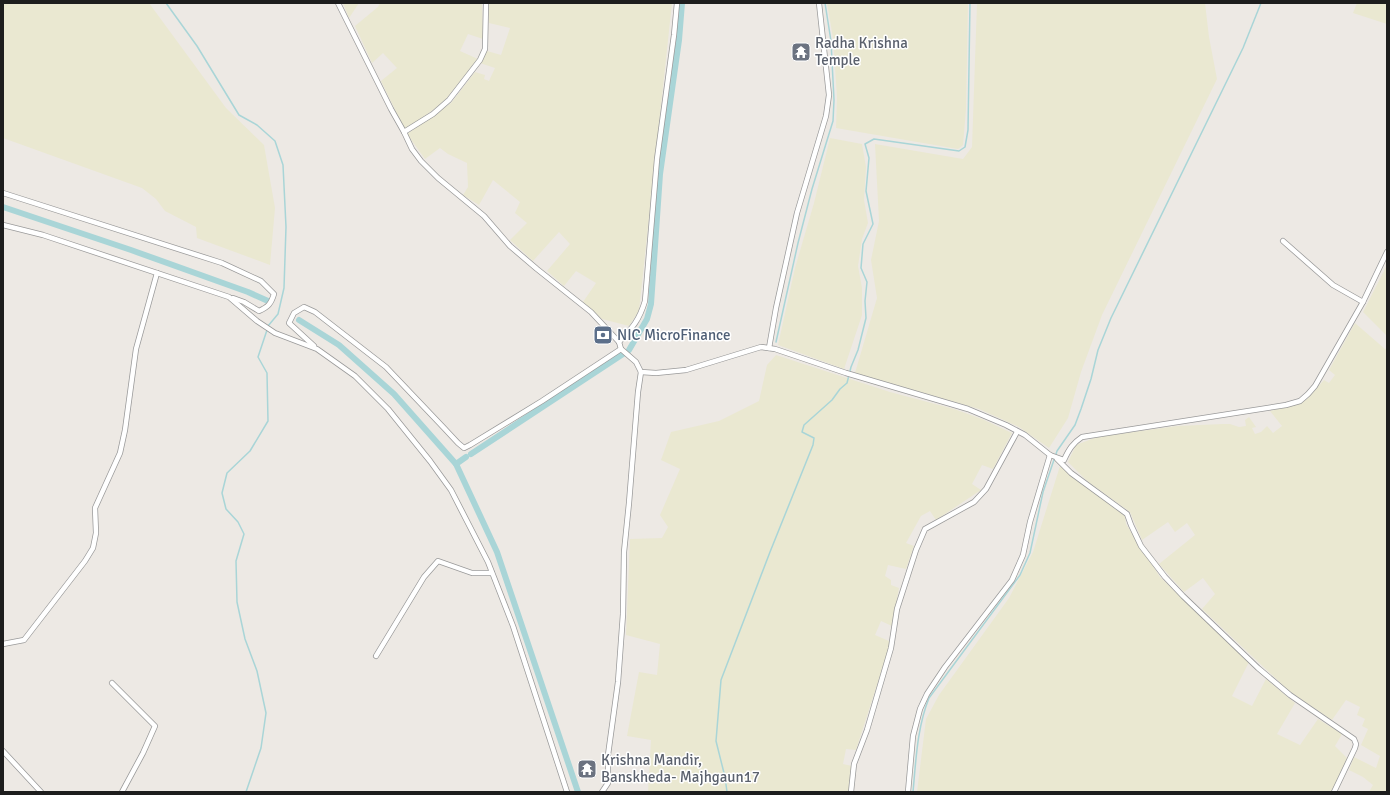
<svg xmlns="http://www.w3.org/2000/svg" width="1390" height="795" font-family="Signika,sans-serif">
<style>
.farmland{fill:#eae8d1}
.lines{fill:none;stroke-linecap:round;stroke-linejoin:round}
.stream{stroke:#a9d5d7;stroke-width:1.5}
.canal{stroke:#a9d5d7;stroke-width:6}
.minor-casing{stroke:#9a9a9a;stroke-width:6}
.minor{stroke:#fff;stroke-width:4.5}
.labels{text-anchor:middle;stroke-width:3;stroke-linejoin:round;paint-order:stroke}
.worship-label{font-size:15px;fill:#5b616d;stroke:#fff;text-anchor:start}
.service-label{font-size:15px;fill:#4e5e75;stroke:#fff;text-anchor:start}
</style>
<rect width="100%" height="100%" fill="#ede9e4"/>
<g class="farmland">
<path d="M3 3H149L226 108 264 145 275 208 270 265 197 238 196 227 165 211 156 199 142 188 3 138Z"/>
<path d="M343 3H359L349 18Z"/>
<path d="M380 3H482L483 39 468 34 460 51 478 59 443 103 405 130 381 81 397 68 383 53 372 63 355 26 378 7Z"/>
<path d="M488 3H672L639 311 629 326 602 319 583 302 596 283 576 271 564 286 547 271 570 244 559 232 533 261 510 240 527 223 515 213 520 202 493 180 479 205 463 195 468 187 467 163 448 154 440 148 425 159 407 134 451 103 475 72 485 75 484 79 489 81 495 68 480 63 487 51 501 55 510 28 489 23Z"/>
<path d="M827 3H968L966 109 963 145 958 149 836 128 837 97 833 38Z"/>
<path d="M977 3H1205L1209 37 1217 79 1102 315 1081 372 1068 418 1049 448 1019 427 979 409 855 373 877 298 871 260 879 221 875 144 963 159 972 147Z"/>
<path d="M1357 3H1387V24L1353 13Z"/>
<path d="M830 138 862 144 866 167 864 200 868 223 862 239 858 266 862 288V315L844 369 778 345 795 268 814 203Z"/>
<path d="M1387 265V336L1363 312Z"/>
<path d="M1355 323 1385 349 1387 348V792H1369L1373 785 1363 777 1349 770 1354 757 1376 768 1380 756 1361 745 1368 729 1362 726 1365 719 1357 715 1360 707 1346 700 1332 720 1289 691 1202 609 1215 594 1203 578 1184 592 1159 564 1195 535 1187 523 1175 532 1168 522 1142 540 1130 512 1087 481 1068 462 1076 445 1097 437 1177 426 1223 424H1230L1239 427 1246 426 1245 420 1249 417 1256 427 1252 428 1255 434 1261 432 1267 426 1273 433 1282 426 1270 411 1294 405 1307 399 1324 380 1329 383 1335 375 1329 370Z"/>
<path d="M776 355 890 392 954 409 982 419 1012 433 993 469 982 465 972 484 981 490 936 520 930 511 921 516 906 543 914 546 906 569 888 565 885 576 891 580V585L899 588 892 626 881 621 875 635 889 641V648L856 750 846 749 843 764 852 766 849 792H648L651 740 627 736 639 672 657 675 660 644 626 635 630 539 662 538 668 527 660 515 680 469 661 460 671 432 719 421 759 401 767 365Z"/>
<path d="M1060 466 1125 516 1126 524 1160 577 1249 662 1232 696 1252 706 1266 679 1295 703 1277 734 1300 745 1318 719 1342 734 1335 746 1348 759 1332 792H917L926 719 939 695 1009 598 1033 552Z"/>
</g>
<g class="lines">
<g class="stream">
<path d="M166 3 197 46 239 115 257 125 275 141 283 165 286 227 284 288 278 314 268 326"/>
<path d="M776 342 798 243 812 189 833 121 834 100 831 41 825 3"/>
<path d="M246 792 261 748 266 713 257 671 245 639 237 602 236 561 244 534 238 522 226 509 222 493 227 473 250 451 268 421 267 373 258 357 267 330"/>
<path d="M727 792 725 777 716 741 721 680 770 552 813 445 814 438 802 432 804 425 832 400 840 389 847 383 851 367 858 350 866 318 865 301 867 282 861 268 863 244 873 224 866 191 869 158 865 144 874 139 959 151 965 147 968 130 970 3"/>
<path d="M913 792C916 760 917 728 929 698L1020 575 1030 553 1043 492 1057 451 1075 425 1081 409 1091 379 1098 350 1111 318 1243 48 1261 3"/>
</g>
<g class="canal">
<path d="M3 207 131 250 248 292 268 301"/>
<path d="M299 320 339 345 394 394 456 464 497 552 578 792"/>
<path d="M629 350 647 319 651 304 660 174 679 40 682 3"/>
<path d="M471 454 623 354"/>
<path d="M456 464 466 457"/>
</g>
<g class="minor-casing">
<g id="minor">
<path d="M338 3 391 109 404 132 412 149 421 161 438 178 484 216 510 246 537 269 591 312 619 342"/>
<path d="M677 3 674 35 657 159 645 301C639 321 632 328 619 342L621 349 636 362 641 372 656 373 686 370 761 347 775 349 846 373 968 409 1006 425 1025 435 1050 455 1064 460C1069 449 1073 443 1082 437L1286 405 1300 401 1308 394 1315 386 1363 302 1387 252"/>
<path d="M404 132 433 114 449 100 480 60 485 49 486 3"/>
<path d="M3 193 222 263 261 281 274 294C271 304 268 307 259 311L244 302 233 298"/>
<path d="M3 225 43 235 229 297 257 321 275 333 317 349 355 376 388 409 430 461 451 490 488 562 513 626 567 792"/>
<path d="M1283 241 1333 285 1363 302"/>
<path d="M314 346 289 323 294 313 304 307 315 312 386 367 444 428 458 443 464 448 470 445 542 401 621 349"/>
<path d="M769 348 776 308 797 213 826 116 829 95 819 3"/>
<path d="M1057 459 1071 473 1127 514 1131 525 1141 546 1165 577 1183 596 1258 668 1290 695 1354 739 1356 744 1355 748 1334 792"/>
<path d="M3 644 24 640 85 561 93 548 96 533 95 508 120 453 125 430 136 349 157 273"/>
<path d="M376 656 424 577 438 561 472 573H492"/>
<path d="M112 683 155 726 143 753 122 792"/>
<path d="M3 751 41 792"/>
<path d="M602 792 608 783V755L618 682 623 614 624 552 629 503 638 392 641 372"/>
<path d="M851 792 854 764 867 730 891 648 897 609 916 550 925 529 974 502 986 489 1017 432"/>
<path d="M908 792 913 736 920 709 927 694 945 667 1012 580 1023 555 1030 522 1050 455"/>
</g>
</g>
<use href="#minor" class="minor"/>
</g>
<defs>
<g id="temple-square" transform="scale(1)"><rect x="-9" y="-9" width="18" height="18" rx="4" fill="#6b7280" stroke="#fff"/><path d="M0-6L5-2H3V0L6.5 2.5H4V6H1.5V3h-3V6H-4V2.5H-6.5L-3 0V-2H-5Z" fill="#fff"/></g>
<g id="bank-square" transform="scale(1)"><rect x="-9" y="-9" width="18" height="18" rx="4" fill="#5c6f8a" stroke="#fff"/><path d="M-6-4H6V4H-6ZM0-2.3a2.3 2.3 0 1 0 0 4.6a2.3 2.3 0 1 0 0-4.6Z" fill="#fff"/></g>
</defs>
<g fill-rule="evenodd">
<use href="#temple-square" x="801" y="52"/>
<use href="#bank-square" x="603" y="335"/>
<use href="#temple-square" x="587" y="769"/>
</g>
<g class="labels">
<g class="worship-label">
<text x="815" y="48">Radha Krishna<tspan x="815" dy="17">Temple</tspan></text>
<text x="601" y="765">Krishna Mandir,<tspan x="601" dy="17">Banskheda- Majhgaun17</tspan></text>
</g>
<g class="service-label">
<text x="617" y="340">NIC MicroFinance</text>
</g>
</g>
<rect width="1390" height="795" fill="none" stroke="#1d1d1d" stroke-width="8"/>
</svg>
